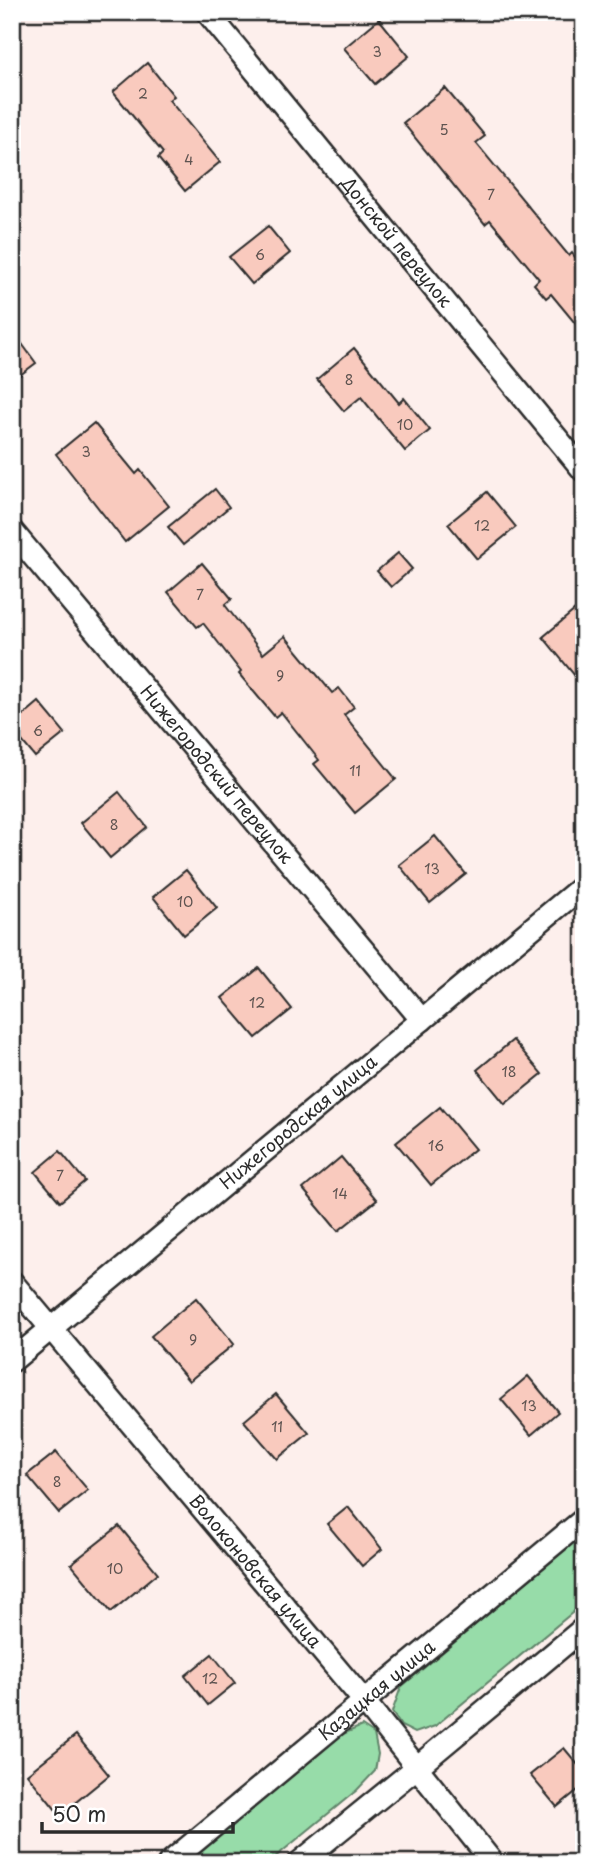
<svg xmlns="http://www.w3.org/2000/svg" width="596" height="1875" font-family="'Playpen Sans',sans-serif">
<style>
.green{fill:#97dca9;stroke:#61846a;stroke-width:2}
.building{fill:#f9cabe;stroke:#2b2b2b;stroke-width:2}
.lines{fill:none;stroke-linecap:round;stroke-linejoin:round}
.minor-casing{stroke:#2b2b2b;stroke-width:26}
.minor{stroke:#fff;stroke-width:21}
.labels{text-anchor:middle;stroke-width:5;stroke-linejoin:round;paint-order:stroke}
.number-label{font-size:14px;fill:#5e5350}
.street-label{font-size:18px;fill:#2b2b2b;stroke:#fff}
</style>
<rect width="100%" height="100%" fill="#fdefec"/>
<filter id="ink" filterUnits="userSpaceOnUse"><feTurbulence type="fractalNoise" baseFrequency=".0143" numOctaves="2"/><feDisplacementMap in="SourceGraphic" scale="14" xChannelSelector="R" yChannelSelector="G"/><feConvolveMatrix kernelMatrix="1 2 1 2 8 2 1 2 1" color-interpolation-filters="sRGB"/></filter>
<g filter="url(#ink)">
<g class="green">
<path d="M584 1534V1603L435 1726 415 1733 401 1726 392 1712 401 1687Z"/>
<path d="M362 1726 374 1734 378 1754 375 1771 357 1790 268 1863H186L338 1736Z"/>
</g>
<g class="building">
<path d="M379 19 409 56 375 84 344 48Z"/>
<path d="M147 63 174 96 169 100 220 162 185 191 158 158 163 153 113 92Z"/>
<path d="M445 88 485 136 476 143 569 256 572 253 584 269V334L551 294 546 298 534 284 539 279 490 220 485 224 403 123Z"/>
<path d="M268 226 290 253 252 284 229 257Z"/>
<path d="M12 330 36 363 12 381Z"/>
<path d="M354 348 399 403 404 398 430 430 405 451 361 397 344 411 317 379Z"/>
<path d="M94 423 136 474 140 470 169 506 125 542 56 454Z"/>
<path d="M215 489 229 507 183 545 168 527Z"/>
<path d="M487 492 516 527 477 559 448 524Z"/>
<path d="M398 553 412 569 391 587 377 571Z"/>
<path d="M202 563 232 599 225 605 263 654 285 636 332 693 339 688 354 707 344 715 396 779 355 813 314 764 319 760 281 712 275 717 239 674 241 672 203 623 197 627 168 592Z"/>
<path d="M575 610 584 621V687L543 637Z"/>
<path d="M39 702 65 733 35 757 12 729V725Z"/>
<path d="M119 792 147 827 110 858 81 823Z"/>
<path d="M435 836 466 874 430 903 399 865Z"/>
<path d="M186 870 217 908 184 935 153 897Z"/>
<path d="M259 968 292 1009 256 1038 222 998Z"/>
<path d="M513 1040 542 1074 505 1104 477 1070Z"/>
<path d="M440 1107 475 1149 431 1185 396 1143Z"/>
<path d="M60 1151 85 1181 60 1202 35 1172Z"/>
<path d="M341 1157 377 1200 338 1231 303 1189Z"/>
<path d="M196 1298 234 1344 189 1381 151 1336Z"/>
<path d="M528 1376 558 1412 531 1435 501 1399Z"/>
<path d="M276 1394 309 1433 277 1459 244 1421Z"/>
<path d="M56 1452 88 1490 59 1513 27 1475Z"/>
<path d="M348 1507 382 1549 362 1566 327 1524Z"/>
<path d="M119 1526 158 1573 111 1612 71 1564Z"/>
<path d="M212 1654 235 1683 208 1705 185 1676Z"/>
<path d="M76 1735 109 1775 60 1815 27 1774Z"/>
<path d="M564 1748 584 1772V1785L557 1807 530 1775Z"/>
</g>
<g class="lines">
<g class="minor-casing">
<g id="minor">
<path id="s1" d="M207 12 584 471"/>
<path id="s2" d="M12 531 422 1020"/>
<path id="s3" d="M12 1282 364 1701 493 1863"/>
<path id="s4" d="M12 1361 584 885"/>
<path id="s5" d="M169 1863 584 1519"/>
<path d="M299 1863 416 1768 584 1628"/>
</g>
</g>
<use href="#minor" class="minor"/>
</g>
</g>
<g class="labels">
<g class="number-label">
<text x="377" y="57">3</text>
<text x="143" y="99">2</text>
<text x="444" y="135">5</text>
<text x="189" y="165">4</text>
<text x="491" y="200">7</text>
<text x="260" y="260">6</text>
<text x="349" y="385">8</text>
<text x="405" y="430">10</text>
<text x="86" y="457">3</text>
<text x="482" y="531">12</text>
<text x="200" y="600">7</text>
<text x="280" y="681">9</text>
<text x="38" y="736">6</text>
<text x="355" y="776">11</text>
<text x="114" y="830">8</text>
<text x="432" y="874">13</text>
<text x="185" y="907">10</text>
<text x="257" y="1008">12</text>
<text x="509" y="1077">18</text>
<text x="436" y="1151">16</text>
<text x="60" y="1181">7</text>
<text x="340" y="1199">14</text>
<text x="193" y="1345">9</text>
<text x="529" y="1411">13</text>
<text x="277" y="1432">11</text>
<text x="57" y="1487">8</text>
<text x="115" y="1574">10</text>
<text x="210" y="1684">12</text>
</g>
<g class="street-label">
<text dy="6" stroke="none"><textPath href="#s1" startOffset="298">Донской переулок</textPath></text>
<text dy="6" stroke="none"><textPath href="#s2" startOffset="318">Нижегородский переулок</textPath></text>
<text dy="6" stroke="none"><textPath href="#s4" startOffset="373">Нижегородская улица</textPath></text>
<text dy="6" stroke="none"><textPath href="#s3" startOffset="378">Волоконовская улица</textPath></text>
<text dy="6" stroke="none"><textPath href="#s5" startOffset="270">Казацкая улица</textPath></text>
</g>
</g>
<rect width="596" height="1875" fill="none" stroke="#fff" stroke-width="42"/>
<rect x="21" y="21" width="554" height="1833" fill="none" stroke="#2b2b2b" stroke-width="2.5" filter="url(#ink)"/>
<path d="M42 1822v10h191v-10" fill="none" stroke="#2b2b2b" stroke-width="3.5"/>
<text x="52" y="1822" font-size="21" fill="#2b2b2b" stroke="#ffffff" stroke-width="5" paint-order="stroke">50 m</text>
</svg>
